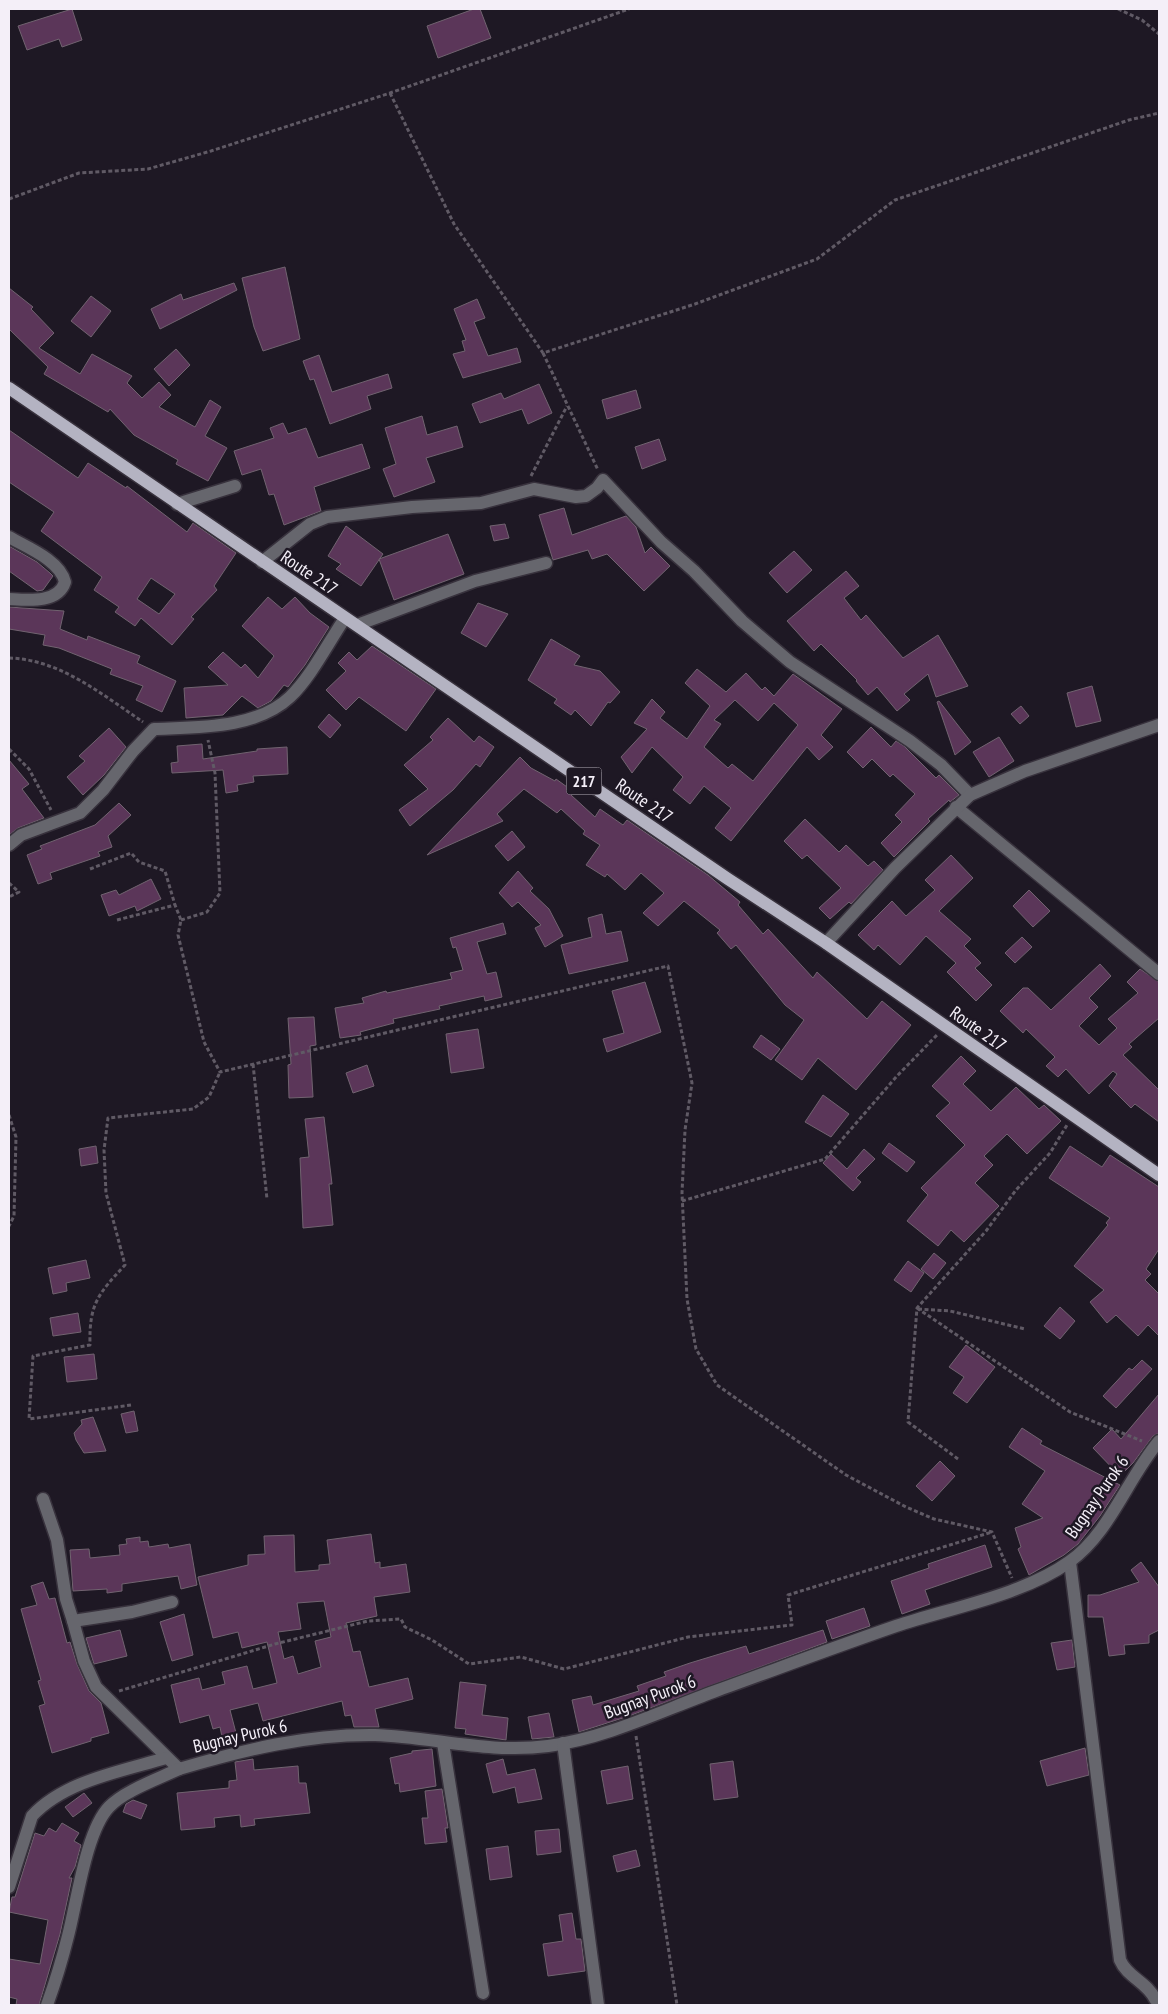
<svg xmlns="http://www.w3.org/2000/svg" width="1168" height="2014" font-family="'PT Sans Narrow',sans-serif">
<style>
.building{fill:#5b3659;stroke:#716370;fill-rule:evenodd}
.lines{fill:none;stroke-linecap:round;stroke-linejoin:round}
.minor-casing{stroke:#38323d;stroke-width:15}
.major-casing{stroke:#38323d;stroke-width:15}
.path{stroke:#605a65;stroke-width:3;stroke-dasharray:4 2.5;stroke-linecap:butt}
.minor{stroke:#66666d;stroke-width:12}
.major{stroke:#b4b3c2;stroke-width:12}
.labels{text-anchor:middle;stroke-width:5;stroke-linejoin:round;paint-order:stroke}
.shield{fill:#1e1824;stroke:#b4aeb8;stroke-width:1}
.shield-label{font-size:16px;font-weight:bold;fill:#f4eff8}
.street-label{font-size:18px;fill:#f4eff8;stroke:#1e1824}
</style>
<rect width="100%" height="100%" fill="#1e1824"/>
<g class="building">
<path d="M72 9 82 40 62 47 59 39 27 50 18 26Z"/>
<path d="M474 9H480L491 38 438 58 427 26Z"/>
<path d="M285 267 300 339 263 351 254 327 242 278Z"/>
<path d="M234 283 237 290 160 329 151 309 181 294 183 300Z"/>
<path d="M9 288 33 307 31 309 54 333 39 348 80 374 92 354 132 376 127 383 142 398 159 382 171 395 159 407 195 427 210 400 221 407 205 436 227 448 208 481 176 464 178 460 134 435 110 409 108 412 44 374 48 367 9 329Z"/>
<path d="M91 296 111 311 91 337 71 321Z"/>
<path d="M477 299 485 318 474 322 488 356 517 348 521 362 463 378 453 354 465 351 462 341 466 340 454 309Z"/>
<path d="M176 349 190 365 169 386 154 369Z"/>
<path d="M319 355 332 392 388 374 392 388 367 396 371 409 330 424 314 379 310 380 303 361Z"/>
<path d="M539 384 552 413 528 424 522 409 480 423 472 404 501 393 504 399Z"/>
<path d="M636 390 641 408 607 419 602 400Z"/>
<path d="M422 416 427 435 457 426 463 447 426 458 435 482 394 497 383 469 396 464 385 428Z"/>
<path d="M283 423 288 434 306 428 318 458 362 444 370 468 314 487 321 511 284 525 274 494 269 495 261 469 242 475 234 451 274 438 270 428Z"/>
<path d="M9 430 78 478 88 463 126 488 127 486 187 532 193 523 236 553 214 586 217 590 191 617 194 619 172 645 141 618 135 626 115 612 119 607 94 590 102 577 41 531 54 512 9 482ZM151 578 175 594 159 614 137 599Z"/>
<path d="M659 439 666 460 642 469 635 447Z"/>
<path d="M564 508 572 535 626 516 636 527 645 553 651 547 670 566 644 591 607 554 592 559 588 550 553 560 539 515Z"/>
<path d="M505 524 509 538 494 541 490 526Z"/>
<path d="M346 526 383 554 361 586 336 569 341 564 328 556Z"/>
<path d="M448 534 464 574 394 600 379 559Z"/>
<path d="M9 546 37 562 50 573 53 576 43 590 37 591 9 571Z"/>
<path d="M794 551 812 570 787 593 769 573Z"/>
<path d="M846 571 859 586 844 598 861 620 866 615 903 658 938 635 968 686 936 697 928 674 904 694 910 700 897 711 877 687 868 695 856 681 857 680 821 644 814 651 787 621Z"/>
<path d="M268 597 282 609 295 597 310 613 329 627 305 665 288 687 284 685 271 701 258 708 242 696 223 715 186 718 184 688 228 685 208 667 223 652 241 668 245 664 258 678 274 656 242 626Z"/>
<path d="M478 603 508 614 486 647 461 633Z"/>
<path d="M9 607 64 611 60 629 87 640 88 636 140 656 137 663 176 681 162 712 136 700 143 686 110 674 112 669 59 648 43 645 45 635 9 629Z"/>
<path d="M551 639 580 656 574 665 600 671 620 692 610 703 608 702 591 726 575 710 571 715 554 703 557 699 528 680Z"/>
<path d="M372 646 436 689 406 731 359 697 346 710 326 690 346 671 338 663 349 652 357 660Z"/>
<path d="M697 669 726 692 746 673 762 690 765 687 774 696 793 674 842 709 821 735 833 747 819 760 807 747 731 841 715 828 731 808 704 786 690 804 673 790 683 777 652 747 632 773 621 757 647 729 634 723 652 699 665 712 660 718 687 739 710 706 685 683ZM735 700 758 721 774 703 798 725 753 781 732 764 728 768 704 747 721 724 714 720Z"/>
<path d="M1092 686 1101 721 1076 727 1067 693Z"/>
<path d="M939 701 971 742 955 755 937 702Z"/>
<path d="M1021 706 1029 716 1020 724 1011 714Z"/>
<path d="M329 714 341 725 330 738 318 727Z"/>
<path d="M448 718 474 742 479 736 494 747 480 767 476 764 453 790 410 826 399 810 428 789 404 765 433 740 430 737Z"/>
<path d="M871 727 891 747 896 741 904 746 936 778 939 775 959 795 950 802 949 800 928 819 930 821 894 857 881 843 902 822 895 815 915 794 893 774 890 777 872 759 863 768 847 752Z"/>
<path d="M109 728 126 747 104 775 83 795 67 777 85 761 79 756Z"/>
<path d="M999 737 1014 761 989 777 973 752Z"/>
<path d="M202 744 203 759 257 751V749L287 747 288 774 253 776 254 782 237 785 238 791 226 793 223 770 172 773 171 763 178 762 177 746Z"/>
<path d="M520 757 531 768 555 781 556 779 574 792 571 795 595 817 600 809 623 825 627 820 708 875 740 902 738 905 763 934 768 929 813 978 817 972 867 1019 882 1001 911 1025 856 1090 818 1058 802 1080 775 1060 804 1020 785 1005 736 945 731 949 717 933 720 930 684 901 658 926 643 913 664 893 641 873 625 890 607 874 605 877 586 865 600 845 583 834 585 831 561 809 557 813 524 789 497 814 503 821 427 855Z"/>
<path d="M9 760 29 784 22 789 44 818 18 828 9 835Z"/>
<path d="M119 803 131 815 108 836 112 847 98 852 100 856 50 873 52 879 38 884 27 855 42 849 40 846 95 825Z"/>
<path d="M805 819 839 852 846 845 868 866 874 861 883 870 851 904 849 902 830 919 819 908 841 888 807 855 802 859 784 841Z"/>
<path d="M512 831 525 847 508 861 495 846Z"/>
<path d="M951 855 973 878 939 911 971 939 964 946 981 963 975 968 992 985 976 1001 947 972 956 963 926 936 900 965 878 945 874 950 858 935 892 901 906 916 935 890 925 880Z"/>
<path d="M518 871 533 888 530 891 549 909 563 936 545 947 535 928 541 925 518 902 512 907 499 893Z"/>
<path d="M151 879 161 899 137 911 135 906 109 916 101 895 116 890 119 895Z"/>
<path d="M1029 890 1050 911 1033 927 1013 906Z"/>
<path d="M602 914 606 934 621 931 628 961 569 974 561 945 592 937 588 918Z"/>
<path d="M503 923 506 934 477 942 487 974 496 972 502 997 485 1001 484 996 439 1006 440 1009 393 1019 394 1023 360 1032 361 1035 340 1038 335 1008 364 1003 362 998 386 991 387 993 452 979 450 973 463 970 456 947 453 948 450 938Z"/>
<path d="M1022 937 1032 947 1015 963 1005 953Z"/>
<path d="M1100 964 1111 976 1089 998 1098 1007 1079 1026 1099 1045 1117 1028 1108 1019 1138 993 1127 982 1140 969 1159 982V1018L1129 1044 1132 1047 1123 1055 1159 1090V1122L1135 1104 1131 1108 1109 1086 1117 1074 1113 1071 1089 1094 1066 1069 1058 1077 1046 1066 1055 1057 1026 1029 1023 1033 1000 1011 1023 988H1028L1051 1010Z"/>
<path d="M645 982 661 1032 607 1052 603 1039 624 1033 612 991Z"/>
<path d="M314 1017 316 1045 310 1046 313 1097 289 1098 288 1065 291 1064 288 1018Z"/>
<path d="M478 1029 484 1068 451 1073 446 1034Z"/>
<path d="M761 1035 780 1049 771 1060 753 1047Z"/>
<path d="M961 1056 976 1071 963 1084 991 1111 1016 1087 1039 1109 1044 1105 1061 1121 1027 1154 1007 1134 984 1156 993 1165 975 1183 999 1206 964 1242 951 1230 938 1246 907 1221 928 1195 921 1188 965 1145 936 1116 950 1103 932 1086Z"/>
<path d="M367 1065 374 1086 353 1093 346 1073Z"/>
<path d="M823 1095 849 1114 831 1137 805 1122Z"/>
<path d="M324 1117 332 1184H329L333 1225 303 1228 300 1158 309 1157 305 1119Z"/>
<path d="M889 1143 915 1162 907 1172 882 1153Z"/>
<path d="M96 1146 98 1163 81 1166 79 1149Z"/>
<path d="M1070 1146 1102 1167 1110 1155 1159 1187V1249L1146 1269 1151 1274 1145 1280 1159 1294V1336L1148 1325 1138 1336 1116 1315 1107 1323 1090 1302 1104 1290 1074 1266 1108 1225 1106 1223 1110 1218 1049 1178Z"/>
<path d="M864 1149 875 1159 856 1178 861 1182 853 1191 823 1163 831 1154 847 1169Z"/>
<path d="M934 1253 946 1263 933 1279 921 1269Z"/>
<path d="M86 1260 90 1278 66 1283 67 1291 53 1294 48 1268Z"/>
<path d="M908 1261 924 1273 911 1292 894 1280Z"/>
<path d="M1060 1307 1075 1321 1060 1339 1044 1326Z"/>
<path d="M78 1313 81 1332 53 1336 50 1318Z"/>
<path d="M966 1345 995 1367 967 1403 953 1393 964 1377 949 1367Z"/>
<path d="M94 1354 97 1379 67 1382 64 1357Z"/>
<path d="M1142 1360 1152 1369 1116 1408 1103 1396 1129 1368 1132 1370Z"/>
<path d="M1159 1394V1433L1153 1436 1133 1463 1120 1476 1093 1448 1112 1429 1121 1439Z"/>
<path d="M134 1411 138 1431 126 1433 121 1414Z"/>
<path d="M93 1417 106 1451 84 1453 76 1440 74 1433 82 1424 81 1420Z"/>
<path d="M1022 1428 1042 1441 1040 1444 1120 1485 1100 1516 1078 1544 1064 1555 1029 1575 1018 1549 1021 1547 1015 1528 1043 1518 1022 1504 1045 1471 1009 1447Z"/>
<path d="M940 1461 955 1476 932 1501 916 1486Z"/>
<path d="M371 1534 375 1563 380 1562V1568L406 1564 410 1592 374 1597 377 1616 346 1623 353 1652 360 1651 369 1687 408 1678 413 1699 375 1709 379 1727H354L351 1715 345 1716 342 1701 263 1721 258 1703 230 1710 236 1733 222 1737 220 1727 213 1729 209 1715 180 1723 171 1685 199 1678 202 1690 225 1684 222 1672 247 1666 253 1689 277 1683 267 1642 242 1648 238 1632 213 1638 198 1577 248 1565V1555L265 1554 264 1536 294 1535 295 1572 319 1570V1565L330 1564 327 1540ZM324 1601 331 1637 315 1641 321 1667 298 1674 293 1656 284 1659 278 1632 301 1629 297 1603Z"/>
<path d="M140 1537V1542L148 1541 149 1547 168 1544 169 1548 190 1544 197 1585 181 1589 178 1576 122 1584V1591L107 1593V1589L73 1591 70 1550 89 1549 90 1558 120 1555 119 1545 127 1544 126 1539Z"/>
<path d="M985 1545 992 1567 925 1590 930 1604 902 1614 891 1581 929 1568 928 1564Z"/>
<path d="M1141 1562 1159 1587V1630L1149 1635V1643L1124 1645 1125 1654 1109 1656 1103 1617H1088V1595H1100L1139 1582 1131 1570Z"/>
<path d="M43 1582 49 1599 55 1598 67 1643 70 1642 77 1664 89 1691 101 1703 109 1733 91 1738V1741L52 1753 39 1706 45 1704 38 1681 41 1680 21 1609 37 1605 31 1586Z"/>
<path d="M864 1608 870 1626 832 1639 826 1621Z"/>
<path d="M184 1614 193 1655 172 1661 160 1622Z"/>
<path d="M120 1630 127 1656 94 1664 86 1638Z"/>
<path d="M823 1630 827 1642 629 1716 579 1732 572 1700 591 1696 593 1705 639 1691 637 1686 666 1676 664 1672 690 1663 746 1646 749 1654Z"/>
<path d="M1072 1640 1075 1667 1057 1670 1051 1643Z"/>
<path d="M460 1682 486 1685 482 1715 508 1718 506 1740 465 1734 466 1729 455 1728Z"/>
<path d="M549 1713 554 1737 532 1739 528 1717Z"/>
<path d="M1085 1748 1089 1775 1047 1786 1040 1761Z"/>
<path d="M432 1749 436 1786 400 1792 399 1783 395 1784 390 1758 412 1753V1751Z"/>
<path d="M253 1759 254 1770 298 1766 299 1783H306L310 1813 254 1819 255 1825 241 1827 240 1815 214 1818 215 1827 181 1830 177 1793 229 1788V1781L237 1780 235 1762Z"/>
<path d="M503 1759 507 1775 535 1769 542 1799 518 1803 515 1787 493 1793 486 1764Z"/>
<path d="M733 1761 738 1797 714 1800 710 1764Z"/>
<path d="M628 1766 633 1799 607 1804 601 1771Z"/>
<path d="M442 1789 448 1828H445L447 1842 425 1844 422 1818H428L425 1791Z"/>
<path d="M84 1793 92 1803 73 1817 65 1807Z"/>
<path d="M133 1800 147 1805 141 1819 123 1812 126 1804Z"/>
<path d="M62 1823 79 1833 74 1841 81 1845 75 1867 69 1878H72L60 1934 39 2005H16L17 1999 9 1997V1959L40 1964 48 1920 9 1912 12 1897H15L35 1833 44 1836 49 1828 56 1832Z"/>
<path d="M559 1829 561 1852 537 1855 535 1831Z"/>
<path d="M508 1846 512 1877 490 1880 486 1849Z"/>
<path d="M636 1850 640 1866 617 1872 613 1856Z"/>
<path d="M572 1913 576 1939H581L585 1971 548 1976 543 1944 563 1941 559 1915Z"/>
</g>
<g class="lines">
<g class="minor-casing">
<g id="minor">
<path d="M177 504 235 486"/>
<path d="M9 537C26 547 60 560 65 582 58 604 27 600 9 599"/>
<path d="M262 562 310 524 327 517 412 507 481 503 534 489 576 497 586 496 597 488 603 480 661 542 694 571 742 621 790 662 910 741 941 765 970 795"/>
<path d="M357 625 475 581 546 563"/>
<path d="M956 807 1159 974"/>
<path d="M9 845 21 835 80 813 103 790 133 751 154 729C198 727 256 729 290 697 311 677 328 643 345 618"/>
<path d="M826 943 895 868 970 795 1025 771 1159 725"/>
<path d="M43 1499 57 1540 66 1599 73 1621"/>
<path d="M1070 1562 1120 1960C1127 1977 1147 1982 1155 1999"/>
<path d="M172 1602 132 1612 73 1621 84 1661 96 1687 179 1769C244 1750 307 1734 375 1735 433 1737 490 1754 548 1746 606 1738 659 1712 713 1692 774 1670 835 1647 896 1626 950 1608 1023 1595 1069 1562 1110 1533 1127 1479 1159 1441"/>
<path d="M443 1743 483 1993"/>
<path d="M563 1743 598 2005"/>
<path d="M9 1887 32 1816C64 1781 122 1771 166 1758"/>
<path d="M47 2005C55 1983 62 1960 68 1936 77 1902 86 1831 109 1807 124 1791 158 1779 179 1769"/>
</g>
</g>
<g class="major-casing">
<path id="major" d="M9 388 728 879 826 943 1159 1175"/>
</g>
<g class="path">
<path d="M1118 9 1142 20 1159 34"/>
<path d="M390 93 454 224 543 353 695 304 817 259 895 200 1129 120 1159 113"/>
<path d="M9 199 79 173 148 169 211 151 390 93 629 9"/>
<path d="M543 353 598 470"/>
<path d="M531 476 567 406"/>
<path d="M9 658C59 659 103 695 143 722"/>
<path d="M9 749 29 769 51 810"/>
<path d="M90 869 131 853 139 862 165 871 175 905"/>
<path d="M9 883 19 892 9 897"/>
<path d="M117 920 175 905 181 920 178 935 204 1042 220 1072 668 966 692 1083 685 1130 682 1193 687 1299 696 1349 717 1385 846 1475 906 1507 934 1519 992 1532 1012 1578"/>
<path d="M181 920 207 912 220 893 215 773 208 740"/>
<path d="M253 1064 267 1199"/>
<path d="M9 1115 16 1137 14 1216 9 1226"/>
<path d="M682 1201 825 1159 897 1076 937 1035"/>
<path d="M917 1308 1070 1412 1142 1441"/>
<path d="M918 1309 950 1311 1025 1329"/>
<path d="M131 1405 29 1419 33 1356 90 1345C89 1304 98 1294 125 1265L106 1193 104 1150 108 1118 193 1109 209 1097 220 1072"/>
<path d="M958 1459 908 1422 917 1308 986 1231 1016 1190 1050 1153 1067 1125"/>
<path d="M119 1691 275 1644 368 1621 401 1619 405 1627 432 1640 469 1664 521 1657 564 1669 688 1637 792 1625 788 1595 992 1532"/>
<path d="M636 1736 677 2005"/>
</g>
<use href="#minor" class="minor"/>
<use href="#major" class="major"/>
</g>
<g class="labels">
<rect class="shield" x="566.5" y="767.5" width="35" height="27" rx="4"/>
<g class="shield-label">
<text x="584" y="787">217</text>
</g>
<g class="street-label">
<text transform="translate(309 573) rotate(34)" y="6">Route 217</text>
<text transform="translate(644 801) rotate(34)" y="6">Route 217</text>
<text transform="translate(978 1029) rotate(35)" y="6">Route 217</text>
<text transform="translate(1097 1497) rotate(-55)" y="6">Bugnay Purok 6</text>
<text transform="translate(650 1697) rotate(-20)" y="6">Bugnay Purok 6</text>
<text transform="translate(240 1736) rotate(-13)" y="6">Bugnay Purok 6</text>
</g>
</g>
<rect width="1168" height="2014" fill="none" stroke="#f4eff8" stroke-width="20"/>
</svg>
